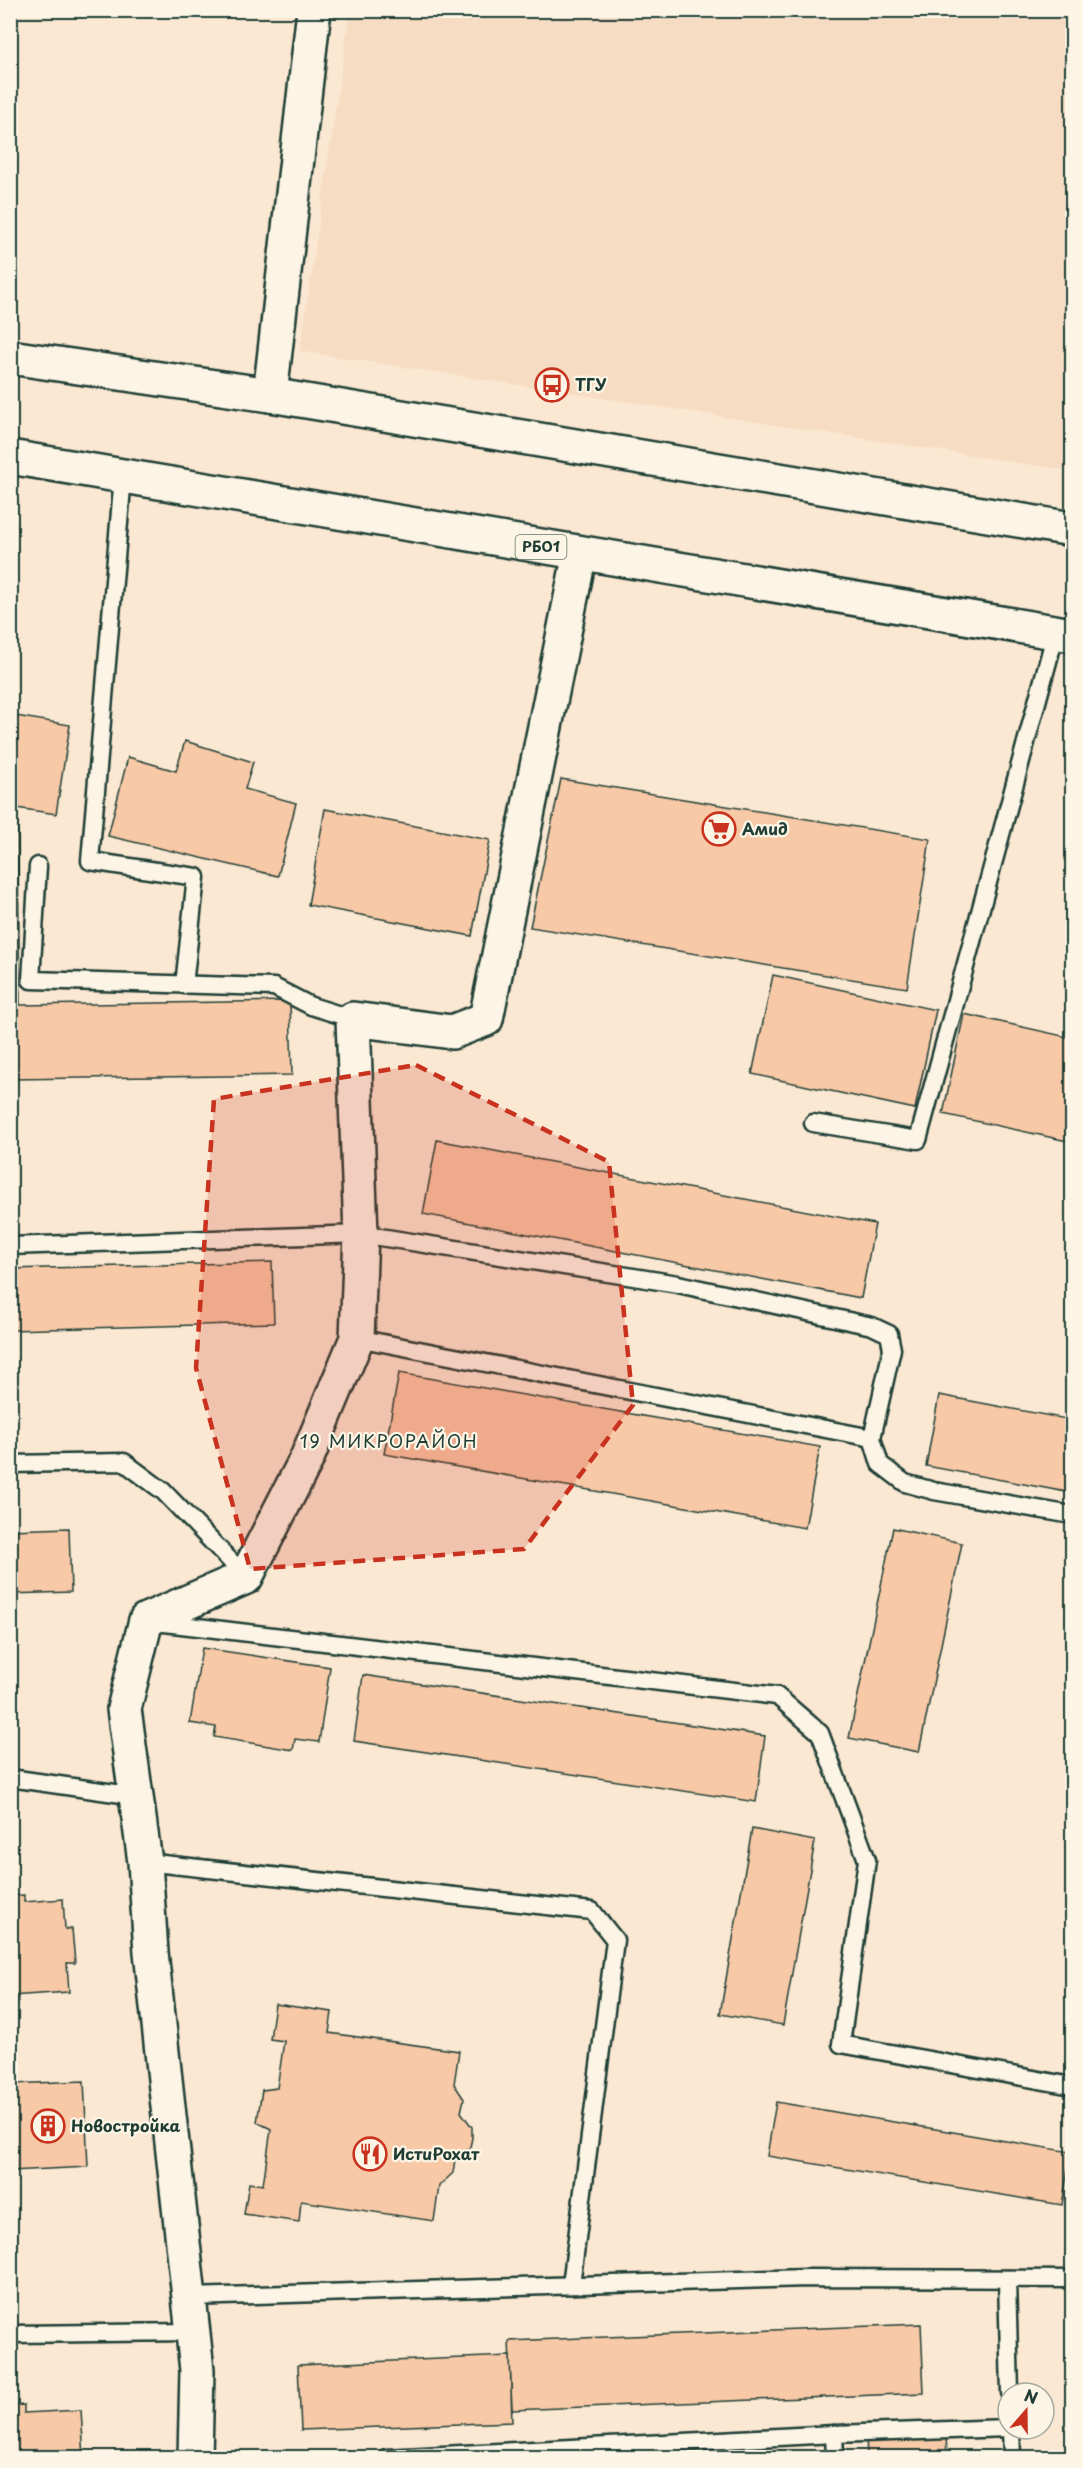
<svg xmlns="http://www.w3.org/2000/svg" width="1083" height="2468" font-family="'Playpen Sans',sans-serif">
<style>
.built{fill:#f6dcc2}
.building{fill:#f8c9a7;stroke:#1f3d34;stroke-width:1.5}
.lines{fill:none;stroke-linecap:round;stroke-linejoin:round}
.lane-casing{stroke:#1f3d34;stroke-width:21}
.street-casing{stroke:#1f3d34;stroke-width:38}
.highway-casing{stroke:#1f3d34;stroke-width:38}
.lane{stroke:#fcf5e5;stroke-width:16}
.street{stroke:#fcf5e5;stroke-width:33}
.highway{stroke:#fcf5e5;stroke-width:33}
.marked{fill:#c8321e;fill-opacity:0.2;stroke:#c8321e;stroke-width:4.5;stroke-dasharray:12 8;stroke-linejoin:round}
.labels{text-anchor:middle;stroke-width:4.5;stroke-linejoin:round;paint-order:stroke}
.shield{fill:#fcf5e5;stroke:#617469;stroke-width:1.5}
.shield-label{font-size:15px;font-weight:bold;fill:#1f3d34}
.poi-label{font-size:16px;font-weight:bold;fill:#1f3d34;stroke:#fcf5e5;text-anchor:start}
.neighbourhood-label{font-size:18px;letter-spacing:1.5px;fill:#1f3d34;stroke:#fcf5e5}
</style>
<rect width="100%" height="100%" fill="#fbe8d2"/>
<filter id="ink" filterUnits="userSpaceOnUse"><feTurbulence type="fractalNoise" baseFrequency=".0167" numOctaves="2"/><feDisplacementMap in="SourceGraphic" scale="12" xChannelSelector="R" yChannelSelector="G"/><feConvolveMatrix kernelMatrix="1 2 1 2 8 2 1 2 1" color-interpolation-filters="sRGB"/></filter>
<g filter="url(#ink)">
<path class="built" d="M350 11H1072V471L300 351Z"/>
<g class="building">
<path d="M10 715 70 725 56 814 10 807Z"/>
<path d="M185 741 253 762 245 789 296 803 278 876 108 836 128 757 176 771Z"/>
<path d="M561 779 930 839 907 988 530 927Z"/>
<path d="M10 797H17L20 1005 290 1001 292 1075 10 1079Z"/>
<path d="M325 809 490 840 472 936 308 905Z"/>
<path d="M773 975 936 1010 915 1109 752 1074Z"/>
<path d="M964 1014 1072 1038V1142L943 1114Z"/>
<path d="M437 1140 875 1224 861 1298 423 1214Z"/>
<path d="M272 1262 274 1323 10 1330V1269Z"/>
<path d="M399 1373 820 1447 805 1528 384 1454Z"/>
<path d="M939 1395 1072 1420V1493L926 1466Z"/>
<path d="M69 1528 71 1592 10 1594V1530Z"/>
<path d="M893 1528 962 1543 919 1752 849 1738Z"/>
<path d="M202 1648 330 1667 319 1742 295 1739 293 1750 214 1737 216 1727 190 1723Z"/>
<path d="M363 1675 765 1736 756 1802 354 1741Z"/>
<path d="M752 1829 815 1841 783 2025 720 2014Z"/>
<path d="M24 1895V1902L63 1899 65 1929H72L75 1963H67L69 1992 10 1996V1896Z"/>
<path d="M275 2004 332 2012 329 2033 459 2051 454 2084 464 2099 461 2112 472 2127V2138L470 2147 455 2159 453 2173 439 2186 434 2221 301 2201 299 2222 244 2214 249 2183 263 2185 271 2129 257 2122 262 2090 277 2088 284 2041 270 2039Z"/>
<path d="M84 2081 88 2167 10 2171V2084Z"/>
<path d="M776 2102 1071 2152 1062 2205 767 2156Z"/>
<path d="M921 2324 924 2393 512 2410 509 2341Z"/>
<path d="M510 2356 512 2422 301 2430 298 2365Z"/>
<path d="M24 2405V2413L81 2410 84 2458H10V2406Z"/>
<path d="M946 2432 947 2458H867L866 2435Z"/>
<rect x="1055" y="2454" width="17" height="4"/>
</g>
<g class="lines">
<g class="lane-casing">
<g id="lane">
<path d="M123 476 90 861 196 877 184 985"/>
<path d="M38 866 31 980 274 987 311 1006 353 1019"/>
<path d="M813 1123 918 1140 1056 632"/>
<path d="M10 1246 361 1234 678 1284 872 1326 889 1334 892 1349 872 1438 880 1464 905 1483 934 1491 1072 1515"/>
<path d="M357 1338 872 1438"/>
<path d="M10 1464 124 1462 163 1491 246 1577"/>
<path d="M156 1622 777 1696 820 1733 867 1860 841 2044 1072 2086"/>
<path d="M10 1778 136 1796"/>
<path d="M145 1862 592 1911 615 1940 571 2285"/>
<path d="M1007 2279 1010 2393"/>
<path d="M190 2297 807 2278 1072 2279"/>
<path d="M10 2334 193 2332"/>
<path d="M1011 2429 1012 2458"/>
<path d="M834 2434 1008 2428"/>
<path d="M386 2458 834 2434 835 2458"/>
</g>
</g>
<g class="street-casing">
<g id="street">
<path d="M270 395 314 10"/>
<path d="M195 2458 197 2370 151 1952 145 1862 124 1709 146 1620 246 1577 307 1458 357 1338 361 1234 353 1019 452 1032 486 1019 580 553"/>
</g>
</g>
<g class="highway-casing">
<g id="highway">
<path d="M10 357 270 395 1072 529"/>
<path d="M10 457 1072 635"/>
</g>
</g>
<use href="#lane" class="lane"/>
<use href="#street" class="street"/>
<use href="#highway" class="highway"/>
</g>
</g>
<path class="marked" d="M416 1065 609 1162 633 1405 524 1549 250 1569 196 1368 214 1099Z"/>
<defs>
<g id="bus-ring" transform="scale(1.725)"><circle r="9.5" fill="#fcf5e5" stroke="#c8321e" stroke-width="1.5"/><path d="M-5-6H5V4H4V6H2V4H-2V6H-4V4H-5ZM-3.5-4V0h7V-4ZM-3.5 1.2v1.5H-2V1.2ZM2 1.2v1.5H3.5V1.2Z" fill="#c8321e"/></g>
<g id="supermarket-ring" transform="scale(1.725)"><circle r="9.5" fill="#fcf5e5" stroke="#c8321e" stroke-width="1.5"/><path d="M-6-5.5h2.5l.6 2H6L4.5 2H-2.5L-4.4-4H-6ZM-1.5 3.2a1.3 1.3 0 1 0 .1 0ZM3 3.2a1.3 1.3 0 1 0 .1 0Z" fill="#c8321e"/></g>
<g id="building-ring" transform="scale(1.725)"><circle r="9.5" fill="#fcf5e5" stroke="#c8321e" stroke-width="1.5"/><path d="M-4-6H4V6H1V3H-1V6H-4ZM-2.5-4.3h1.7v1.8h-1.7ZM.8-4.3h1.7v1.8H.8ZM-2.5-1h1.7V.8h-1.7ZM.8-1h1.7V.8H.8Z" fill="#c8321e"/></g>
<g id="restaurant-ring" transform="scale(1.725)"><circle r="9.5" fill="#fcf5e5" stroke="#c8321e" stroke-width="1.5"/><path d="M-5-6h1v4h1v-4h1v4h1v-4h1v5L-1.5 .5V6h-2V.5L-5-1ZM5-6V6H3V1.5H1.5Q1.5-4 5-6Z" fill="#c8321e"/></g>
</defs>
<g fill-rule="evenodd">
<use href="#bus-ring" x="552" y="385"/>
<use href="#supermarket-ring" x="719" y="829"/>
<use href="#building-ring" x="48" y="2126"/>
<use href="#restaurant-ring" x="370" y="2154"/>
</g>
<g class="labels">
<rect class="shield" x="515.5" y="535" width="51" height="24" rx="4.5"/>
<g class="shield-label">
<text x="541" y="552">РБ01</text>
</g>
<g class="poi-label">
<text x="575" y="391">ТГУ</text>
<text x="742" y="835">Амид</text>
<text x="71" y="2132">Новостройка</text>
<text x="393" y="2160">ИстиРохат</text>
</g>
<g class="neighbourhood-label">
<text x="389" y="1448">19 МИКРОРАЙОН</text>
</g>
</g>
<rect width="1083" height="2468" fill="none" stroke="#fcf5e5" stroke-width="36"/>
<rect x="18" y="18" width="1047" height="2432" fill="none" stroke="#1f3d34" stroke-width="2" filter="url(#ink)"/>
<g transform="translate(1026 2411) rotate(20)"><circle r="28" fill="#fcf5e5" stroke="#a4ab9e" stroke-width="1.5"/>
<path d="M0-4.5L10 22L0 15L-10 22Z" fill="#c8321e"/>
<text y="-9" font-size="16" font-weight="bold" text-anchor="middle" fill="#1f3d34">N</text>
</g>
</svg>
